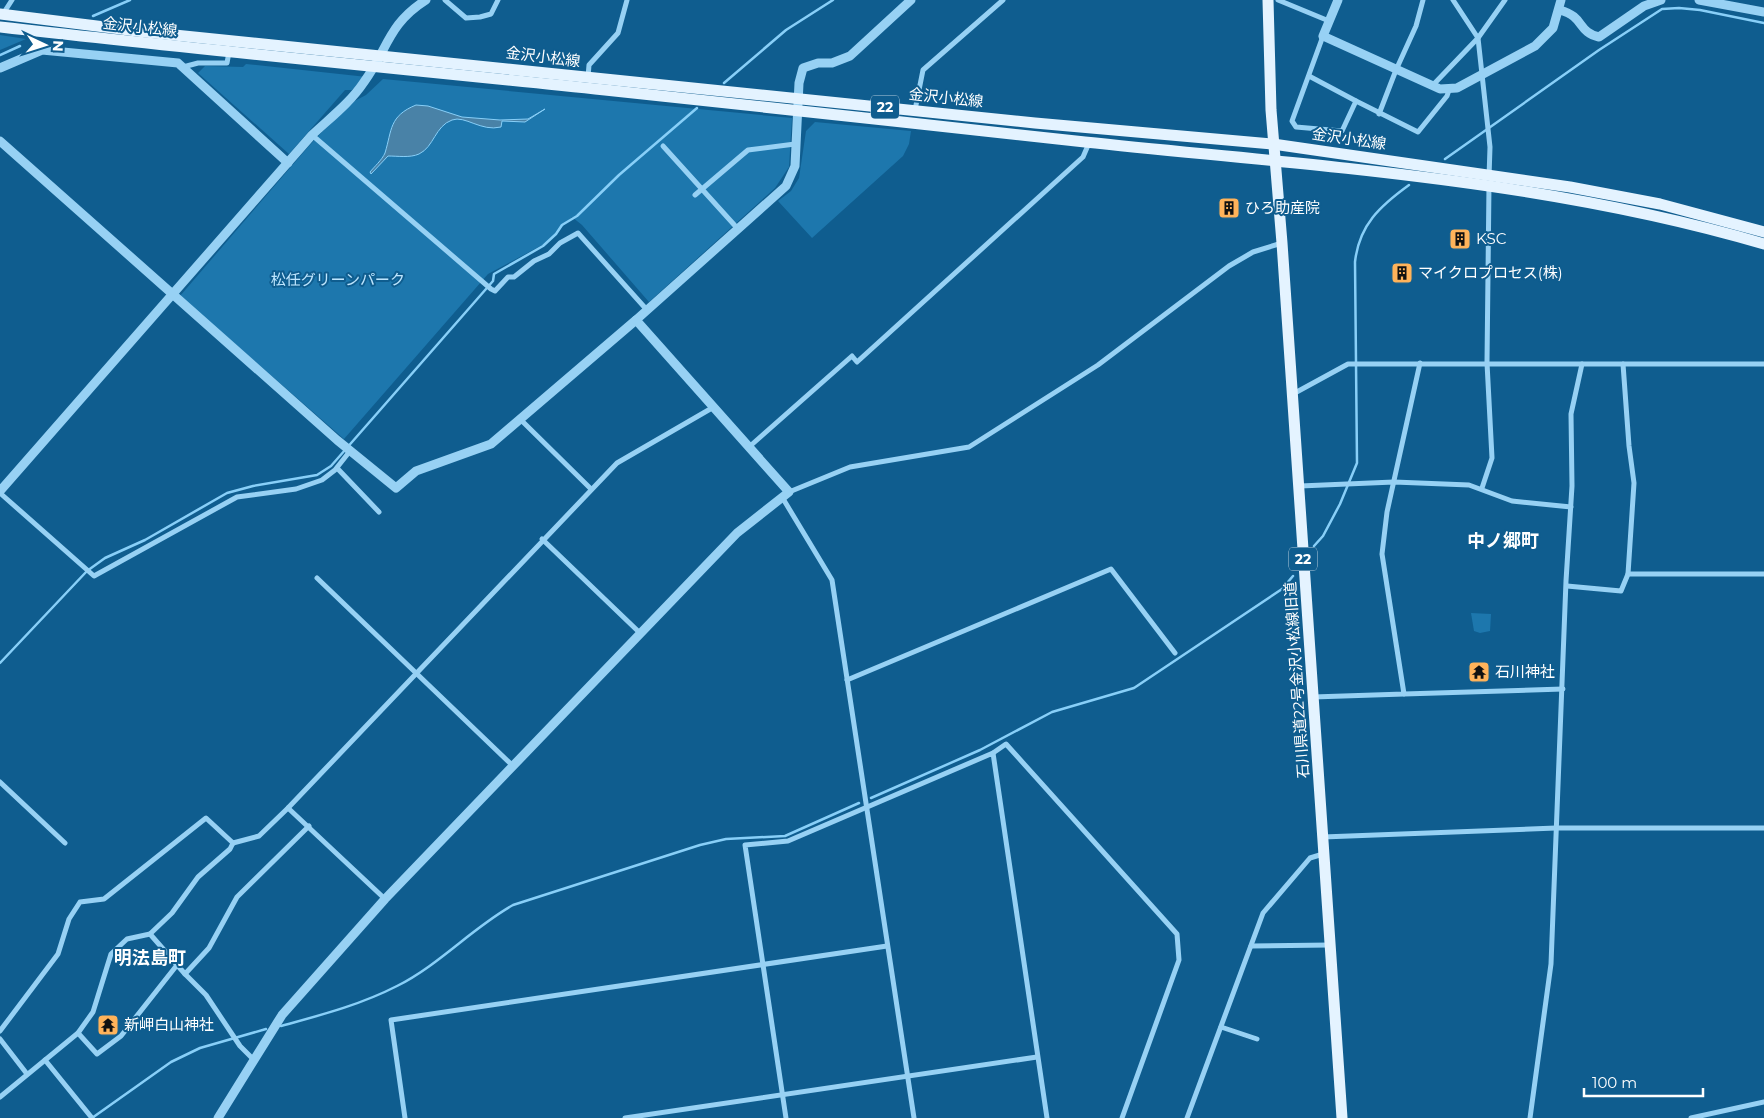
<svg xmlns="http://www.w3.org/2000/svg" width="1764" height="1118" font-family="Montserrat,'Noto Sans JP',sans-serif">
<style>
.green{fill:#1d77ad}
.water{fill:#4982a7;stroke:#88cff8}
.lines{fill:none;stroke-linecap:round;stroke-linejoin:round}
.stream{stroke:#88cff8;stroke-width:2.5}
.minor{stroke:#97d1f4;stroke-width:5}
.tertiary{stroke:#97d1f4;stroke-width:9}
.primary{stroke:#e4f3ff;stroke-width:11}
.labels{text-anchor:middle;stroke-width:4;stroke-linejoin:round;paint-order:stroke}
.shield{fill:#0f5d8f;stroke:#b7cedd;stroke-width:1}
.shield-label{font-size:14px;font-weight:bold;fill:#fff}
.street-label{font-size:15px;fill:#fff;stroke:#0f5d8f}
.poi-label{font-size:15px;fill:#fff;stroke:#0f5d8f;text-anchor:start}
.park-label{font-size:15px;fill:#bfe6fe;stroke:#0f5d8f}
.quarter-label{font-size:18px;font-weight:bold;fill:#fff;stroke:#0f5d8f}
</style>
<rect width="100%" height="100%" fill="#0f5d8f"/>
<g class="green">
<path d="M0 35 26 39 0 50Z"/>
<path d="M246 64 367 77 352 90H345L289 154 198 73 205 66 243 67Z"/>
<path d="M383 79 792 118 789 167 775 188 649 302 582 225 572 217 546 243 488 274 344 439 180 296 308 147 347 105 366 95Z"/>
<path d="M815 122 911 131 909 144 903 156 812 238 778 201 791 191 799 178 806 131Z"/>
<path d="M1471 613 1491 614 1490 631 1480 633 1474 631Z"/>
</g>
<path class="water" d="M416 105 428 106 462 117 500 120 528 119 545 109 525 122 502 121 501 127C481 132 465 115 452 120 435 126 434 147 419 154 410 158 398 156 388 156L371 174 370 172C374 167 382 160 385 153 392 130 389 116 416 105Z"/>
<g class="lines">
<g class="stream">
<path d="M93 16 130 0"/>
<path d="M0 55 20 46"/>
<path d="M724 83 786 30 833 0"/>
<path d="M1445 159 1599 50 1662 9 1679 8 1700 10 1764 23"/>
<path d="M1314 546 1323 536 1340 504 1357 463 1355 262C1359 225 1380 206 1409 185"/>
<path d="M0 663 87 571 105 558 145 540 227 493 253 486 317 475 331 466 493 281 494 274 543 246 556 234 562 225 577 216 619 175 697 108"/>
<path d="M871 798 980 750 1052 712 1134 688 1282 589 1293 576"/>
<path d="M281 1026C321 1015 360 1005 397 986 439 965 472 928 513 905L700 845 726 839 785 836 859 803"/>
<path d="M92 1118 171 1062 200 1048 266 1029"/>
</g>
<g class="minor">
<path d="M445 0 466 18 480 17 491 14 498 0"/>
<path d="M1278 0 1329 21"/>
<path d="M1453 0 1478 38 1490 147 1489 177"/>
<path d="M3 14 12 0"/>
<path d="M183 67 198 63H227L229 52"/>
<path d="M1309 76 1356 101 1342 131 1296 127 1292 121 1323 36"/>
<path d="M588 77 589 65 618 33 627 0"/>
<path d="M1432 86 1478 38 1505 0"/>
<path d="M1356 101 1418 132 1447 96 1449 90"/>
<path d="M915 110 923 70 1003 0"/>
<path d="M1379 114 1396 70 1416 26 1423 0"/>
<path d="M312 135 491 289 495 291 508 277H514L534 261 549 254 560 243 578 233 647 310"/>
<path d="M663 146 738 229"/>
<path d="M695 195 748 150 795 144"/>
<path d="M1293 394 1348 364H1764"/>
<path d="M520 419 591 489"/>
<path d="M749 447 852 356 857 362 1083 157 1089 143"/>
<path d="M337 468 379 512"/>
<path d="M1300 486 1394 482 1469 485 1512 501 1571 507"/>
<path d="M1482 488 1492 458 1487 363 1489 185"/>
<path d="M789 492 850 467 969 447 1098 365 1229 266 1253 252 1282 243"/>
<path d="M0 493 94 576 237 497 296 489 322 480 335 470 350 451"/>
<path d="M782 497 832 580 914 1118"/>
<path d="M542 539 641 634"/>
<path d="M1628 574H1764"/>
<path d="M317 578 513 766"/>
<path d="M1567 586 1621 591 1628 574 1634 483 1629 446 1623 364"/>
<path d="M847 680 1111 569 1175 653"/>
<path d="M1404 694 1563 689"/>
<path d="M1313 697 1404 694 1382 554 1387 512 1420 363"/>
<path d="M993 753 1006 744 1177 934 1179 960 1122 1118"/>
<path d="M0 782 65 843"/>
<path d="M288 808 385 899"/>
<path d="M1323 837 1556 828H1764"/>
<path d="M233 843 259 836 288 808 617 463 712 408"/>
<path d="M150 934 185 974 209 948 237 897 309 826"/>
<path d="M1251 946 1330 945"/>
<path d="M185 974 206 995 240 1046 253 1059"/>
<path d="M1221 1027 1257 1039"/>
<path d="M0 1031 58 954 69 919 80 902 104 899 206 818 233 843"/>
<path d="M78 1033 97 1054 121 1036 177 965"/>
<path d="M0 1039 27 1074"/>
<path d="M45 1060 92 1118"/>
<path d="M0 1097 78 1033 93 1012 111 954 127 939 150 934 172 913 198 877 230 849 233 843"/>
<path d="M405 1118 391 1020 887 946"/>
<path d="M625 1118 1037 1057"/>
<path d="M786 1118 745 845 788 841 993 753 1047 1118"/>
<path d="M1187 1118 1263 913 1310 858 1323 854"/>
<path d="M1530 1118 1551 964 1566 581 1572 486 1571 414 1582 364"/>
<path d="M1691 1118 1764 1102"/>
</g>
<g class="tertiary">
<path d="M1338 0 1323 36 1440 89 1457 88 1535 46 1553 28 1561 0"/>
<path d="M1699 0 1764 12"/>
<path d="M1560 10C1585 17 1577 32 1599 37L1644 6 1661 0"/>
<path d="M0 68 42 50 178 63 288 163"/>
<path d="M0 141 337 440 396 488 416 471 491 444 636 320"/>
<path d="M0 491 312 135C330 118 350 103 364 82 388 49 388 24 426 0"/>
<path d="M218 1118 282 1015 385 899 737 533 789 492 636 320 786 186 795 166 799 83 803 68 818 63H832L850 56 911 0"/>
</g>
<g class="primary">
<path d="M1268 0 1271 110 1282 243 1342 1118"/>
<path d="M0 14 145 32 1035 123 1273 144 1570 187 1660 204 1764 232"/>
<path d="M0 27C201 50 403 69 605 90 765 106 925 125 1085 142 1312 166 1543 179 1764 244"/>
</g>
</g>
<defs>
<g id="building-square" transform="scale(1.125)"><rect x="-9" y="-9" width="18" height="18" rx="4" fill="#ffb35a" stroke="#0f5d8f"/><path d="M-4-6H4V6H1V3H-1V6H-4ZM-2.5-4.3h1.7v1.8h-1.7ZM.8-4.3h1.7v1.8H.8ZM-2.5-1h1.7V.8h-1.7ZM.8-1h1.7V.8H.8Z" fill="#111"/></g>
<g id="temple-square" transform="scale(1.125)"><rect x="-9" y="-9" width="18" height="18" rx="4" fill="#ffb35a" stroke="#0f5d8f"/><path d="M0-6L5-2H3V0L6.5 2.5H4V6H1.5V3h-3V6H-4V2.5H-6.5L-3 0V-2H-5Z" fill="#111"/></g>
</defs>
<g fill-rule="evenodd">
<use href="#building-square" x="1229" y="208"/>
<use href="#building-square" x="1460" y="239"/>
<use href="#building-square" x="1402" y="273"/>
<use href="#temple-square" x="1479" y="672"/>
<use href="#temple-square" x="108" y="1025"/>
</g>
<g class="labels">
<g class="shield">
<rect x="871" y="95.5" width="28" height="23" rx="4"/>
<rect x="1289" y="547.5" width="28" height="23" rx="4"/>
</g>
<g class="shield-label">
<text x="885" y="112">22</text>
<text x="1303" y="564">22</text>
</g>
<g class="street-label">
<text transform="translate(140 27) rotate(6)" y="5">金沢小松線</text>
<text transform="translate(543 57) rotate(7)" y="5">金沢小松線</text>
<text transform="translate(946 98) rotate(6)" y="5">金沢小松線</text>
<text transform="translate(1349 139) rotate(8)" y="5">金沢小松線</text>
<text transform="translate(1297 680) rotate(-94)" y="5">石川県道22号金沢小松線旧道</text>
</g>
<g class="poi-label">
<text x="1245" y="213">ひろ助産院</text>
<text x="1476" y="244">KSC</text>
<text x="1418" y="278">マイクロプロセス(株)</text>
<text x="1495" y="677">石川神社</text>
<text x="124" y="1030">新岬白山神社</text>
</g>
<g class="park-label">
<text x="338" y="285">松任グリーンパーク</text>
</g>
<g class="quarter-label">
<text x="1503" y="547">中ノ郷町</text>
<text x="150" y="964">明法島町</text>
</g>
</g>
<g transform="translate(45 45) rotate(94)" stroke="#0f5d8f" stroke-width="4" paint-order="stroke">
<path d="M0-4L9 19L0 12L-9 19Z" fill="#ffffff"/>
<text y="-8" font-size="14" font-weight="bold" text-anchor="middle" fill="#ffffff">N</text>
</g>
<path d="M1584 1088v8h119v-8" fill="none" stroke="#ffffff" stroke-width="2.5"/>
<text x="1592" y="1088" font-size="15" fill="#ffffff" stroke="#0f5d8f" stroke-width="4" paint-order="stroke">100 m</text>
</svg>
